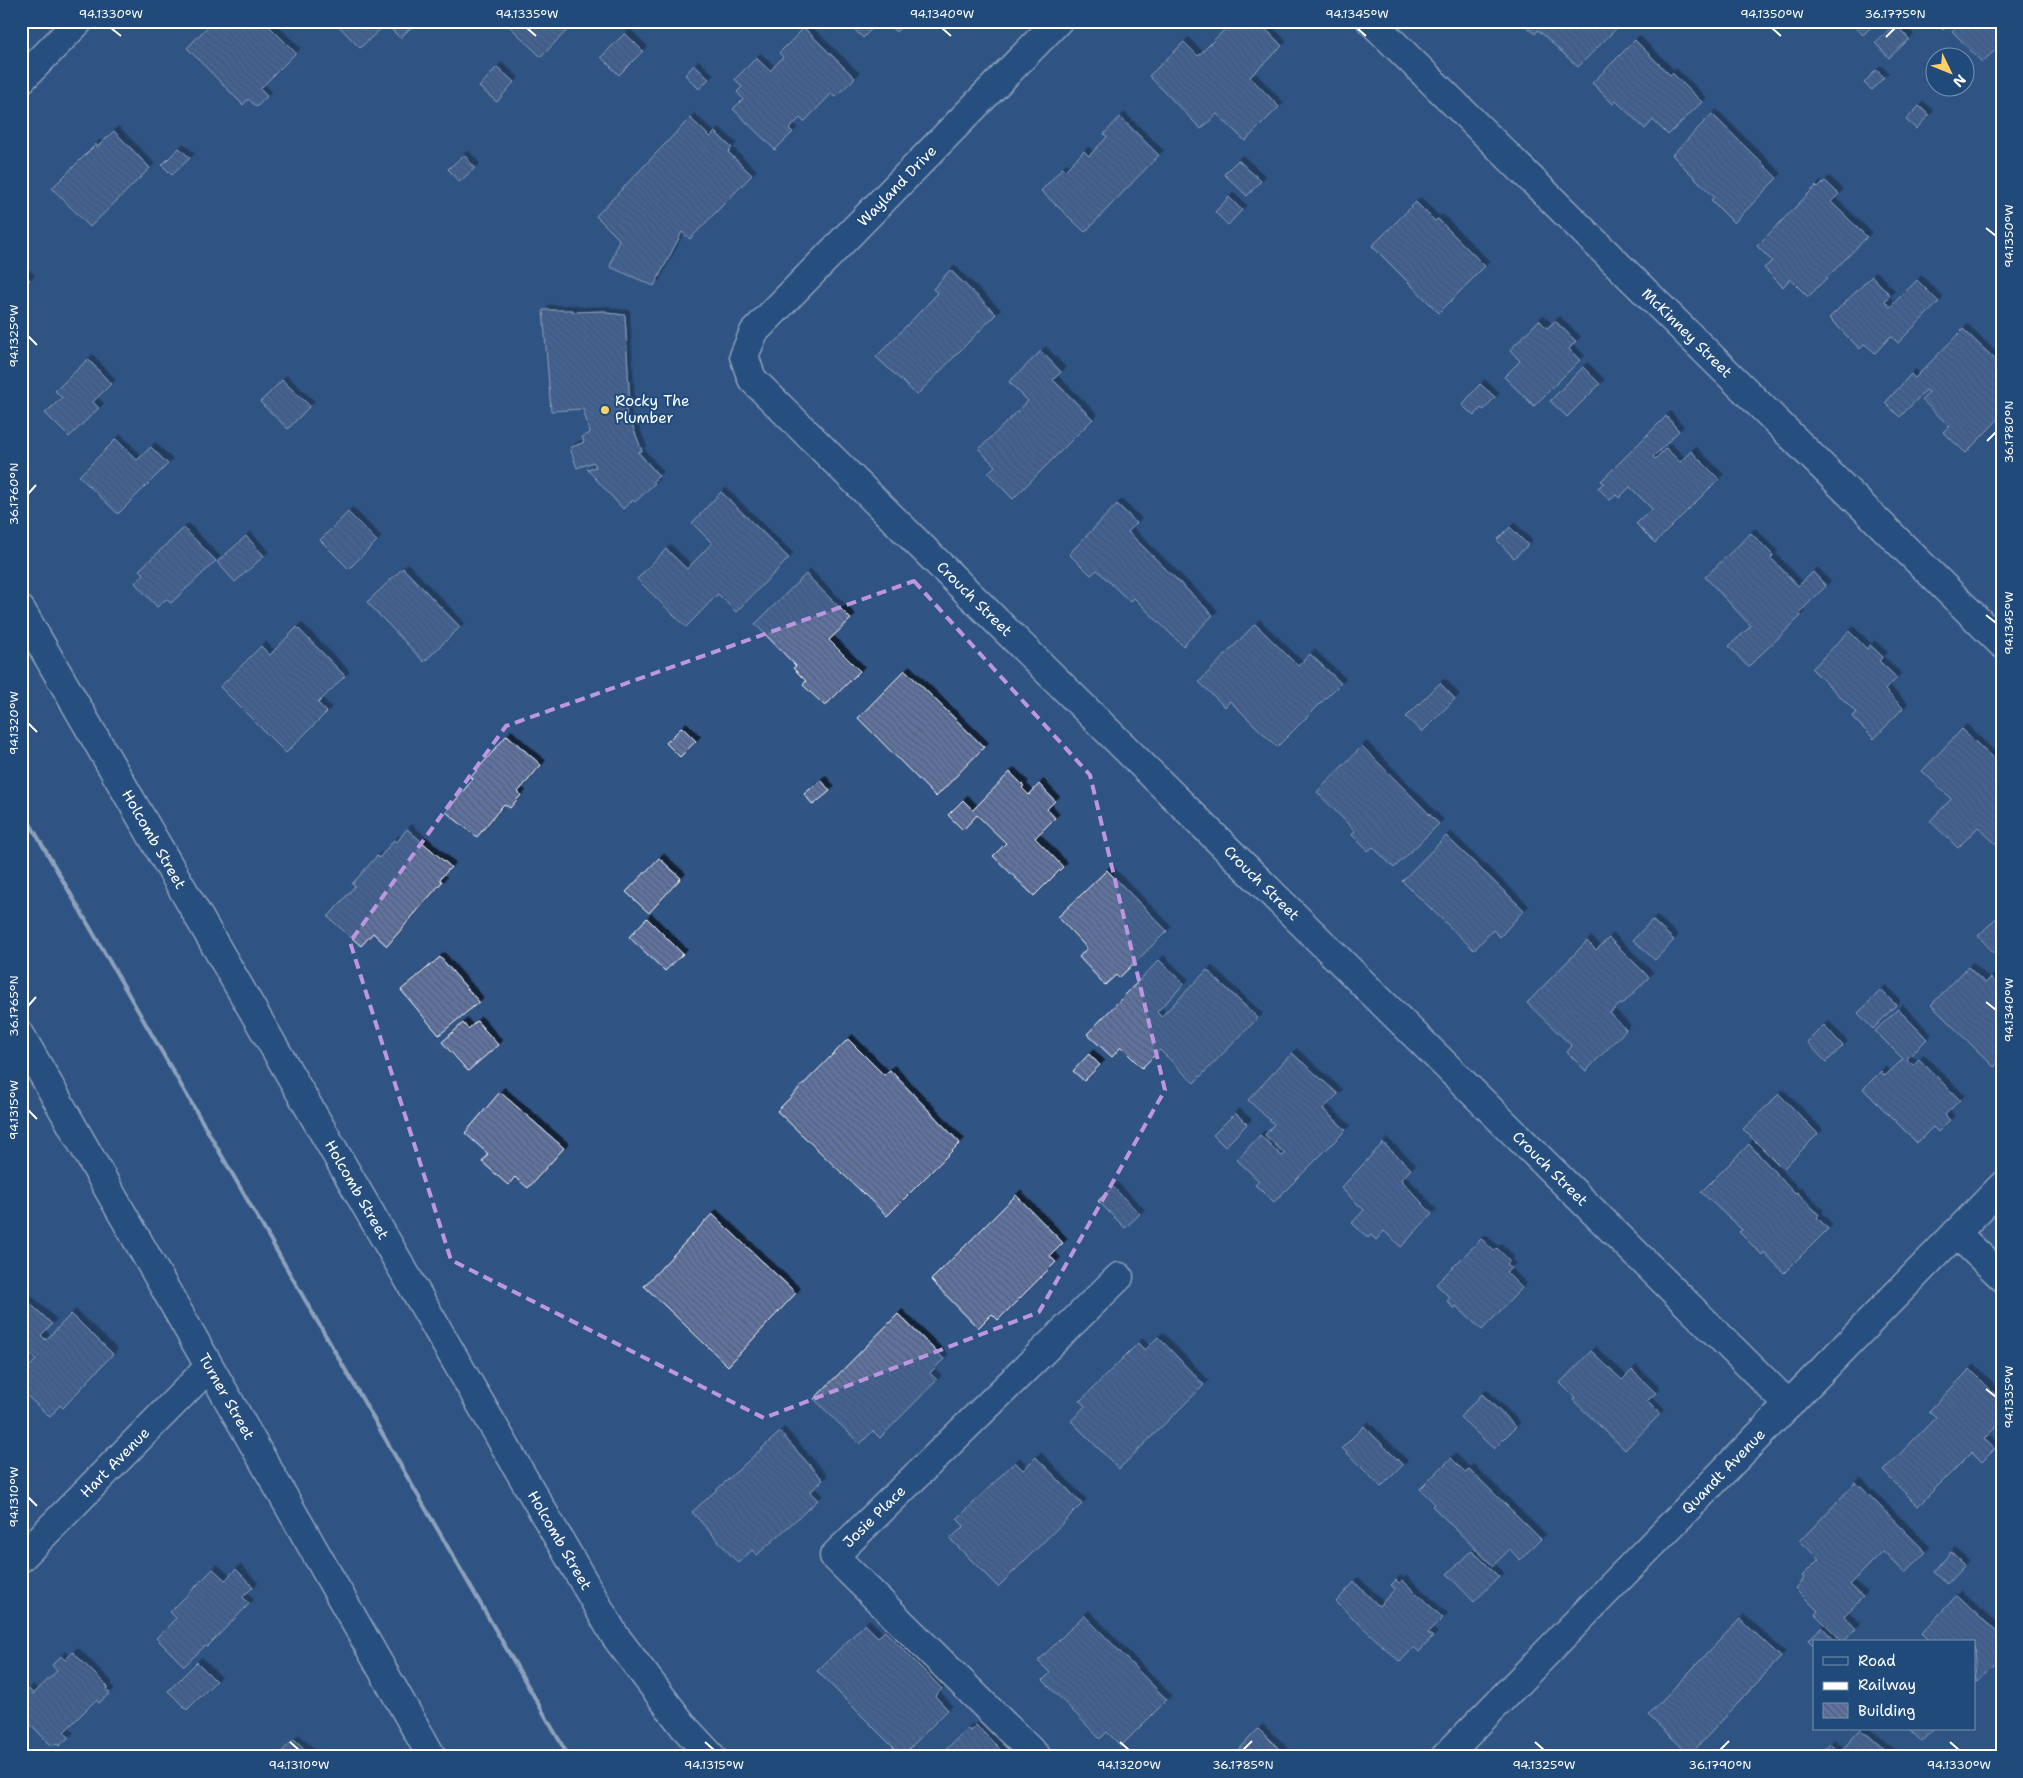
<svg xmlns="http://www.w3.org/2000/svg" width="2023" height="1778" font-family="'Shantell Sans',sans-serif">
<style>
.built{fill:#42608e}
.building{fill:url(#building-back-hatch);stroke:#fff;filter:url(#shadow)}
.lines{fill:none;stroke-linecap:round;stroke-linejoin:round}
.minor-casing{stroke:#fff;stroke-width:31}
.minor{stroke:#1f4a7a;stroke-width:28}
.rail{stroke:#fff;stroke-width:4}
.marked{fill:none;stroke:#bd96df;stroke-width:4;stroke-dasharray:10 6;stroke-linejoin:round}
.ticks{fill:none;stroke:#fff;stroke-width:2}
.poi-dot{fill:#ffd166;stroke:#1f4a7a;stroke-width:2}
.labels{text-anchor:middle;stroke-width:4;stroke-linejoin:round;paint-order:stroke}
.street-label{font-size:15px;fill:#fff;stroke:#1f4a7a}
.poi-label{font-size:15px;fill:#fff;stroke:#1f4a7a;text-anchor:start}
.neatline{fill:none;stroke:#fff;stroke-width:2}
.ticks-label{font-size:12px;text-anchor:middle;fill:#fff}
</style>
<defs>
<pattern id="building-back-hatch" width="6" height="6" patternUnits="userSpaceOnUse" patternTransform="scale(1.25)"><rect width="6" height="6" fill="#6073a0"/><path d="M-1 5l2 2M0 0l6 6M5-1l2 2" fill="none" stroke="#555e72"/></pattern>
<filter id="shadow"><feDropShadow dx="4.5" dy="-4.5" stdDeviation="0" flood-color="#0009"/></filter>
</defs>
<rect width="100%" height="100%" fill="#305484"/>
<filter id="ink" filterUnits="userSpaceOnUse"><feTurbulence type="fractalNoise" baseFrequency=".02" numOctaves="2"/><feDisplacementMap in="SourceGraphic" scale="10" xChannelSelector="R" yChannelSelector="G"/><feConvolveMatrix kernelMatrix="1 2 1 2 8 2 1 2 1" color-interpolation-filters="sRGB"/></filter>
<g filter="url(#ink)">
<path class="built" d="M2002 1186V1277L1956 1233Z"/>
<g class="building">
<path d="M213 21H264L296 53 260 89 267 96 257 107 248 99 243 105 187 48Z"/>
<path d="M334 21H418L400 38 386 24 360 48Z"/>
<path d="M504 21H572L574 23 541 57Z"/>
<path d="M846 21H879L863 38Z"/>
<path d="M884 21H906L896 32Z"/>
<path d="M1233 21H1258L1282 46 1250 77 1279 107 1245 141 1217 114 1201 129 1149 76 1184 42 1198 56Z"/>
<path d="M1528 21H1624L1578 67 1538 30 1535 34 1526 26Z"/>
<path d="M1850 21H1869L1873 25 1863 35Z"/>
<path d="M1935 21H1951L1943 30Z"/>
<path d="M1962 21H2002V44L1982 62 1952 31Z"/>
<path d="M1895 24 1909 39 1889 58 1875 43Z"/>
<path d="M804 28 855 78 835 97 831 94 804 122 800 118 789 129 793 132 775 150 733 109 743 99 737 92 742 87 735 79 756 58 770 71 783 57 779 53Z"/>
<path d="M625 33 643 51 619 75 601 57Z"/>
<path d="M1635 40 1670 75 1672 73 1702 102 1668 135 1653 120 1645 129 1616 101 1613 104 1592 83Z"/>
<path d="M694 65 709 79 699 89 685 75Z"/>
<path d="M497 67 514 82 497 102 479 87Z"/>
<path d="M1876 70 1884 77 1872 90 1864 83Z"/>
<path d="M1919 106 1929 115 1916 129 1906 120Z"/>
<path d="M1712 114 1777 178 1734 223 1711 200 1714 197 1672 155Z"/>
<path d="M1120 117 1159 155 1085 232 1041 191 1062 168 1065 170 1084 151 1089 156 1107 137 1104 134Z"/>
<path d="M690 118 710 137 715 132 732 148 728 152 752 175 690 239 682 232 654 286 610 267 619 239 596 216Z"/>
<path d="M114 131 150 168 90 227 52 188 96 144 97 147Z"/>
<path d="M179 148 190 158 172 175 162 165Z"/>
<path d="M464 155 475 168 459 182 448 169Z"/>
<path d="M1238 160 1261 181 1247 196 1224 174Z"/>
<path d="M1825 181 1839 194 1831 202 1867 237 1808 297 1790 279 1783 287 1764 268 1772 261 1757 246 1816 186 1818 188Z"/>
<path d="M1229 197 1242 210 1228 225 1215 212Z"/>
<path d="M1416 202 1435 221 1438 219 1485 266 1439 313 1372 246Z"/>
<path d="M950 270 996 314 917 395 876 357 938 293 933 289Z"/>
<path d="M21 271 30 280 22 288 24 290 21 293Z"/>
<path d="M1872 276 1890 295 1885 301 1890 307 1917 280 1939 302 1898 343 1891 336 1875 353 1865 344 1860 349 1829 318Z"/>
<path d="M543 310H573V312L606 311V313L625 315 630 408H626L627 422H631L642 451 638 452 659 476 653 481 655 483 635 502 633 500 623 509 587 469 596 467 593 462 577 468 570 448 584 442 582 437 590 433 583 409 551 411Z"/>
<path d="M1539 320 1547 328 1555 321 1576 341 1569 349 1580 360 1534 406 1504 377 1520 361 1510 350Z"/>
<path d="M1963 329 2002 366V415L1966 453 1943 432 1949 426 1922 400 1929 392 1926 390 1900 417 1885 403 1911 374 1915 378Z"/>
<path d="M1041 351 1061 372 1053 380 1093 419 1013 499 988 473 995 466 979 449 1028 401 1009 382Z"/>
<path d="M88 359 111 384 93 402 99 408 69 437 45 413 62 398 55 391Z"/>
<path d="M1583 367 1600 384 1567 417 1550 401Z"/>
<path d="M282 380 310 406 288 429 260 402Z"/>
<path d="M1480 384 1495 397 1484 410 1481 408 1474 416 1462 405Z"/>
<path d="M1666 416 1679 431 1653 457 1655 459 1666 448 1680 462 1691 451 1719 479 1655 543 1636 524 1652 509 1630 487 1619 498 1616 495 1610 500 1598 488 1604 483 1601 481Z"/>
<path d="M116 439 137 460 151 447 168 464 118 514 79 476Z"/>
<path d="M721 492 789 558 736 612 718 594 686 627 637 579 666 549 687 569 712 543 692 523Z"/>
<path d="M1117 504 1137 523 1128 532 1213 615 1183 646 1134 598 1130 602 1097 570 1091 575 1069 554Z"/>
<path d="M348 512 377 541 349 569 320 540Z"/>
<path d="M1510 527 1528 545 1514 558 1497 540Z"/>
<path d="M184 528 216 561 171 603 166 599 157 607 135 583 144 574 139 570Z"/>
<path d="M1751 533 1773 555 1771 558 1798 586 1813 572 1826 586 1799 613 1801 616 1748 667 1729 646 1751 626 1705 577Z"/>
<path d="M246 536 264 556 235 582 217 562Z"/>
<path d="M403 568 460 627 424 662 367 602Z"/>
<path d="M806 574 851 619 829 640 860 671 825 706 803 685 806 681 793 668 796 666 755 624Z"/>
<path d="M1255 624 1298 666 1310 654 1341 683 1277 747 1230 701 1225 707 1199 682Z"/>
<path d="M297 627 345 676 318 703 327 712 286 753 220 687 261 646 270 655Z"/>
<path d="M1849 631 1867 649 1870 645 1883 657 1879 661 1897 678 1885 690 1903 708 1874 739 1852 717 1857 713 1812 669Z"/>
<path d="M905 670 984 747 936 797 858 718Z"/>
<path d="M1440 683 1455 699 1422 732 1406 717Z"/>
<path d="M682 727 696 741 680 757 666 743Z"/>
<path d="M1962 729 2002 767V845L1999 847 1978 827 1958 848 1930 821 1951 799 1922 771Z"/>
<path d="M507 735 541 765 518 792 521 795 510 808 504 804 477 837 446 812 473 779 471 777Z"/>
<path d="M1362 746 1439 824 1394 868 1373 847 1368 851 1352 835 1355 831 1317 792Z"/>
<path d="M1010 772 1024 786 1022 788 1029 795 1039 784 1055 801 1047 809 1055 818 1035 838 1063 867 1034 896 993 856 1006 843 977 815 963 830 948 815 963 800 973 810Z"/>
<path d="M821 780 830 791 813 805 804 794Z"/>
<path d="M407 829 451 867 440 879 442 882 387 946 373 933 361 946 328 917 355 886 352 884 377 856 379 858 394 840 397 842Z"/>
<path d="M1446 836 1524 910 1500 937 1493 930 1474 950 1402 881Z"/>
<path d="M659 858 681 878 649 913 626 892Z"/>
<path d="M1107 870 1167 931 1119 978 1116 975 1105 985 1079 957 1087 948 1058 917Z"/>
<path d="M2002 912V961L1978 936Z"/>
<path d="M647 918 683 954 665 971 629 937Z"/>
<path d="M1652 920 1674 940 1655 960 1633 940Z"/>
<path d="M1609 938 1649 977 1622 1005 1620 1004 1610 1013 1626 1030 1586 1071 1567 1052 1572 1046 1527 1003 1587 941 1596 950Z"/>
<path d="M440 957 479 1002 439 1035 401 990Z"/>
<path d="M1159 960 1184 984 1157 1012 1161 1017 1207 970 1258 1018 1194 1083 1160 1050 1142 1068 1121 1047 1112 1057 1087 1034Z"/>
<path d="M1968 967 1985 983 1991 978 2002 989V1059L1994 1067 1931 1005Z"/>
<path d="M1881 990 1896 1005 1873 1029 1858 1013Z"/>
<path d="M1898 1009 1927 1039 1907 1059 1913 1065 1919 1059 1960 1100 1945 1115 1950 1120 1938 1132 1933 1127 1917 1143 1863 1089 1881 1071 1885 1076 1903 1059 1875 1031Z"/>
<path d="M477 1021 498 1045 468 1071 442 1042 463 1023 468 1029Z"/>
<path d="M1824 1025 1843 1046 1826 1062 1807 1042Z"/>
<path d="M848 1039 884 1075 890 1070 960 1143 887 1216 777 1111Z"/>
<path d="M1292 1053 1338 1094 1323 1109 1346 1130 1274 1202 1255 1185 1259 1181 1237 1160 1260 1135 1282 1156 1285 1154 1265 1135 1274 1124 1248 1100Z"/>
<path d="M1089 1054 1100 1065 1084 1081 1073 1071Z"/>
<path d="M500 1092 564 1148 528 1188 515 1177 508 1185 482 1162 488 1154 465 1133Z"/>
<path d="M1779 1094 1818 1134 1783 1169 1743 1129Z"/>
<path d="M1235 1113 1247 1124 1225 1147 1213 1135Z"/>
<path d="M1383 1143 1411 1169 1401 1180 1432 1214 1401 1247 1384 1231 1376 1240 1371 1235 1368 1238 1352 1223 1364 1210 1341 1188Z"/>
<path d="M1749 1144 1795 1194 1797 1192 1819 1215 1817 1217 1828 1229 1784 1273 1764 1252 1762 1255 1739 1232 1742 1230 1701 1192Z"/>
<path d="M1113 1187 1140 1214 1125 1228 1098 1201Z"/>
<path d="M1016 1195 1063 1243 1050 1256 1056 1262 998 1320 992 1314 978 1328 931 1280Z"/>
<path d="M712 1214 796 1293 728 1366 644 1286Z"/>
<path d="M1481 1239 1494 1251 1497 1248 1510 1261 1507 1264 1511 1268 1506 1272 1522 1288 1482 1330 1456 1306 1454 1309 1447 1301 1450 1298 1436 1284Z"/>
<path d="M21 1295 52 1324 41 1335 46 1340 71 1314 113 1354 63 1408 60 1405 50 1417 21 1390V1375L36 1360 26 1350 21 1355Z"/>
<path d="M898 1314 944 1359 930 1373 937 1380 880 1438 873 1431 860 1444 814 1399Z"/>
<path d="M1158 1337 1204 1385 1119 1469 1071 1421 1085 1406 1080 1401 1138 1343 1145 1350Z"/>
<path d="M1591 1351 1622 1380 1632 1370 1656 1393 1647 1401 1660 1414 1625 1450 1573 1400 1575 1397 1560 1383Z"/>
<path d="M1970 1369 2002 1401V1421L1984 1439 1995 1449 1982 1462 1972 1452 1918 1506 1883 1471 1936 1417 1929 1411Z"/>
<path d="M1482 1394 1516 1427 1494 1449 1460 1417Z"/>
<path d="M1364 1426 1403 1465 1381 1487 1342 1448Z"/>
<path d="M780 1432 823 1480 810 1492 818 1500 757 1555 752 1550 738 1563 692 1512Z"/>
<path d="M1036 1457 1082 1504 998 1587 950 1539 964 1526 957 1519 1015 1462 1023 1470Z"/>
<path d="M1451 1458 1465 1472 1469 1469 1541 1539 1520 1560 1510 1549 1493 1566 1432 1506 1434 1503 1420 1489Z"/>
<path d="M1856 1482 1926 1552 1905 1573 1883 1551 1850 1585 1863 1597 1844 1616 1856 1629 1843 1642 1815 1614 1818 1611 1795 1588 1804 1578 1802 1576 1819 1559 1800 1541Z"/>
<path d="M1472 1550 1499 1577 1474 1602 1447 1574Z"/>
<path d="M1951 1552 1965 1565 1947 1584 1934 1572Z"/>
<path d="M213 1569 225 1580 236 1569 253 1587 243 1597 249 1604 207 1647 205 1646 184 1666 156 1638 176 1618 170 1612Z"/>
<path d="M1396 1580 1399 1583 1402 1580 1443 1618 1428 1633 1433 1637 1419 1652 1414 1647 1400 1662 1336 1602 1354 1582 1379 1606 1395 1589 1391 1585Z"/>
<path d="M1957 1595 2002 1637V1656L1976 1684 1974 1642H1931L1922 1633Z"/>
<path d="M1084 1615 1167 1700 1121 1746 1107 1732 1100 1739 1043 1680 1050 1673 1038 1661Z"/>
<path d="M1740 1619 1781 1657 1690 1755 1648 1715Z"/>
<path d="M865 1624 878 1637 885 1631 942 1689 935 1696 948 1710 902 1756 817 1671Z"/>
<path d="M1822 1627 1836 1642H1814V1646L1808 1640Z"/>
<path d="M73 1652 108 1687 106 1689 110 1693 99 1703 96 1700 64 1732 69 1737 59 1746 56 1743 52 1746 21 1715V1707L24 1704 21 1697 29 1689 33 1694 57 1671 52 1665 61 1656 65 1660Z"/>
<path d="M197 1662 216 1681 187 1710 168 1691Z"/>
<path d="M976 1725 1008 1757H938L968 1728 970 1731Z"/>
<path d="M1258 1729 1288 1757H1232Z"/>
<path d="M1861 1729 1893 1757H1818L1830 1744 1839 1753Z"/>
<path d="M1909 1729H1934L1922 1742Z"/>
<path d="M294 1739 313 1757H277Z"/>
</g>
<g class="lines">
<g class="minor-casing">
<g id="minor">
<path id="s1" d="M1058 21 754 332 744 356 752 379 1789 1405"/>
<path id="s2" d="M1371 21 2002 644"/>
<path d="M21 80 79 21"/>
<path id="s3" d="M21 610 615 1636 685 1728 712 1757"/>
<path id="s4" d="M21 1036 432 1757"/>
<path d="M1956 1233 2002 1277"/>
<path id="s5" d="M21 1558 209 1367"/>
<path id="s6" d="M1037 1757 834 1556 1119 1277"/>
<path id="s7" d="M1445 1757 2002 1186"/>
</g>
</g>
<use href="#minor" class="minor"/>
<path class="rail" d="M21 808 569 1757"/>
</g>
</g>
<path d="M0 0H2023V1778H0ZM914 581 1090 775 1165 1090 1039 1312 764 1418 451 1260 350 942 506 726Z" fill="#305484" fill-opacity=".55" fill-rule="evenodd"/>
<path class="marked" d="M914 581 1090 775 1165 1090 1039 1312 764 1418 451 1260 350 942 506 726Z"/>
<path class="ticks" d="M111 28 121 36M527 28 536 36M942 28 951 36M1357 28 1366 36M1772 28 1781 36M1886 37 1895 28M1986 228 1996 236M28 336 37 345M1987 441 1996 432M28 494 36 485M1986 615 1996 623M28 723 37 732M1986 1002 1996 1010M28 1006 36 997M28 1110 37 1119M1986 1389 1996 1397M28 1497 37 1506M290 1742 299 1750M705 1742 714 1750M1120 1742 1129 1750M1535 1742 1544 1750M1950 1742 1959 1750M1243 1750 1252 1741M1720 1750 1729 1741"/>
<circle class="poi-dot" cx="605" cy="410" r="5"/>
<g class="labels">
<g class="street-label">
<text transform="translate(897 186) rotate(-46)" y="5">Wayland Drive</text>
<text dy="5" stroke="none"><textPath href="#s2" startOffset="444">McKinney Street</textPath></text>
<text dy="5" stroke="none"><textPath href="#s1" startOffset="798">Crouch Street</textPath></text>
<text dy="5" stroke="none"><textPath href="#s3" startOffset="265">Holcomb Street</textPath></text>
<text dy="5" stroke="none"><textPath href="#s1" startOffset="1202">Crouch Street</textPath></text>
<text dy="5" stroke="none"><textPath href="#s1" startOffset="1608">Crouch Street</textPath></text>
<text dy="5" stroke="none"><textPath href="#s3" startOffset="670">Holcomb Street</textPath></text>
<text dy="5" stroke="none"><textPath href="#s4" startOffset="415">Turner Street</textPath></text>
<text dy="5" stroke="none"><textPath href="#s5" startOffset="134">Hart Avenue</textPath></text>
<text dy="5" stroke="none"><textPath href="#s7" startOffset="399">Quandt Avenue</textPath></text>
<text dy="5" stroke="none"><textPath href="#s6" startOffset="342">Josie Place</textPath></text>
<text dy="5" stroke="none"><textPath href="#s3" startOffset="1075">Holcomb Street</textPath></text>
</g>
<g class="poi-label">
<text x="615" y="406">Rocky The<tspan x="615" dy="17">Plumber</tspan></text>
</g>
</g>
<rect width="2023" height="1778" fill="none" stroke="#1f4a7a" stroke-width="55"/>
<rect x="1813" y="1640" width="162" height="90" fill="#1f4a7a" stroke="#7992af"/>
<rect x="1823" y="1657" width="25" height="8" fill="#1f4a7a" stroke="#7992af"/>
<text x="1858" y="1666" font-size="15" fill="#ffffff">Road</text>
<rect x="1823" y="1682" width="25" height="8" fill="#ffffff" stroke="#7992af"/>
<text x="1858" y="1690" font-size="15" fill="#ffffff">Railway</text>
<rect x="1823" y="1703" width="25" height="15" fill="url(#building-back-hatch)" stroke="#7992af"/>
<text x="1858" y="1716" font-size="15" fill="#ffffff">Building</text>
<g transform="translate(1950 72) rotate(133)"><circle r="24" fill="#1f4a7a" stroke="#7992af"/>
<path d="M0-4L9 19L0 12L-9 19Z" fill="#ffd166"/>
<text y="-8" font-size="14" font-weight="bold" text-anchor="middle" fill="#ffffff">N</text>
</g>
<rect x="28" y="28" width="1968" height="1722" class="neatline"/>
<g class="ticks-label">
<text x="111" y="18">94.1330°W</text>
<text x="527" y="18">94.1335°W</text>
<text x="942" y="18">94.1340°W</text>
<text x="1357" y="18">94.1345°W</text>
<text x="1772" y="18">94.1350°W</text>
<text x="1895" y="18">36.1775°N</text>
<text transform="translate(2009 236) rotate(-90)" y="4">94.1350°W</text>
<text transform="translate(14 336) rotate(-90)" y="4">94.1325°W</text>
<text transform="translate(2009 432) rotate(-90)" y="4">36.1780°N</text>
<text transform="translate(14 494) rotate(-90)" y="4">36.1760°N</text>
<text transform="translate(2009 623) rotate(-90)" y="4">94.1345°W</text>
<text transform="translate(14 723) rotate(-90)" y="4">94.1320°W</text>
<text transform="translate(14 1006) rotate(-90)" y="4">36.1765°N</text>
<text transform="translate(2009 1010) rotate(-90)" y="4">94.1340°W</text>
<text transform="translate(14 1110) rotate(-90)" y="4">94.1315°W</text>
<text transform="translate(2009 1397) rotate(-90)" y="4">94.1335°W</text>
<text transform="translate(14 1497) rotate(-90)" y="4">94.1310°W</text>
<text x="299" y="1769">94.1310°W</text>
<text x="714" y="1769">94.1315°W</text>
<text x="1129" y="1769">94.1320°W</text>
<text x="1243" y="1769">36.1785°N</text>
<text x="1544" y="1769">94.1325°W</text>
<text x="1720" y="1769">36.1790°N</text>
<text x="1959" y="1769">94.1330°W</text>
</g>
</svg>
